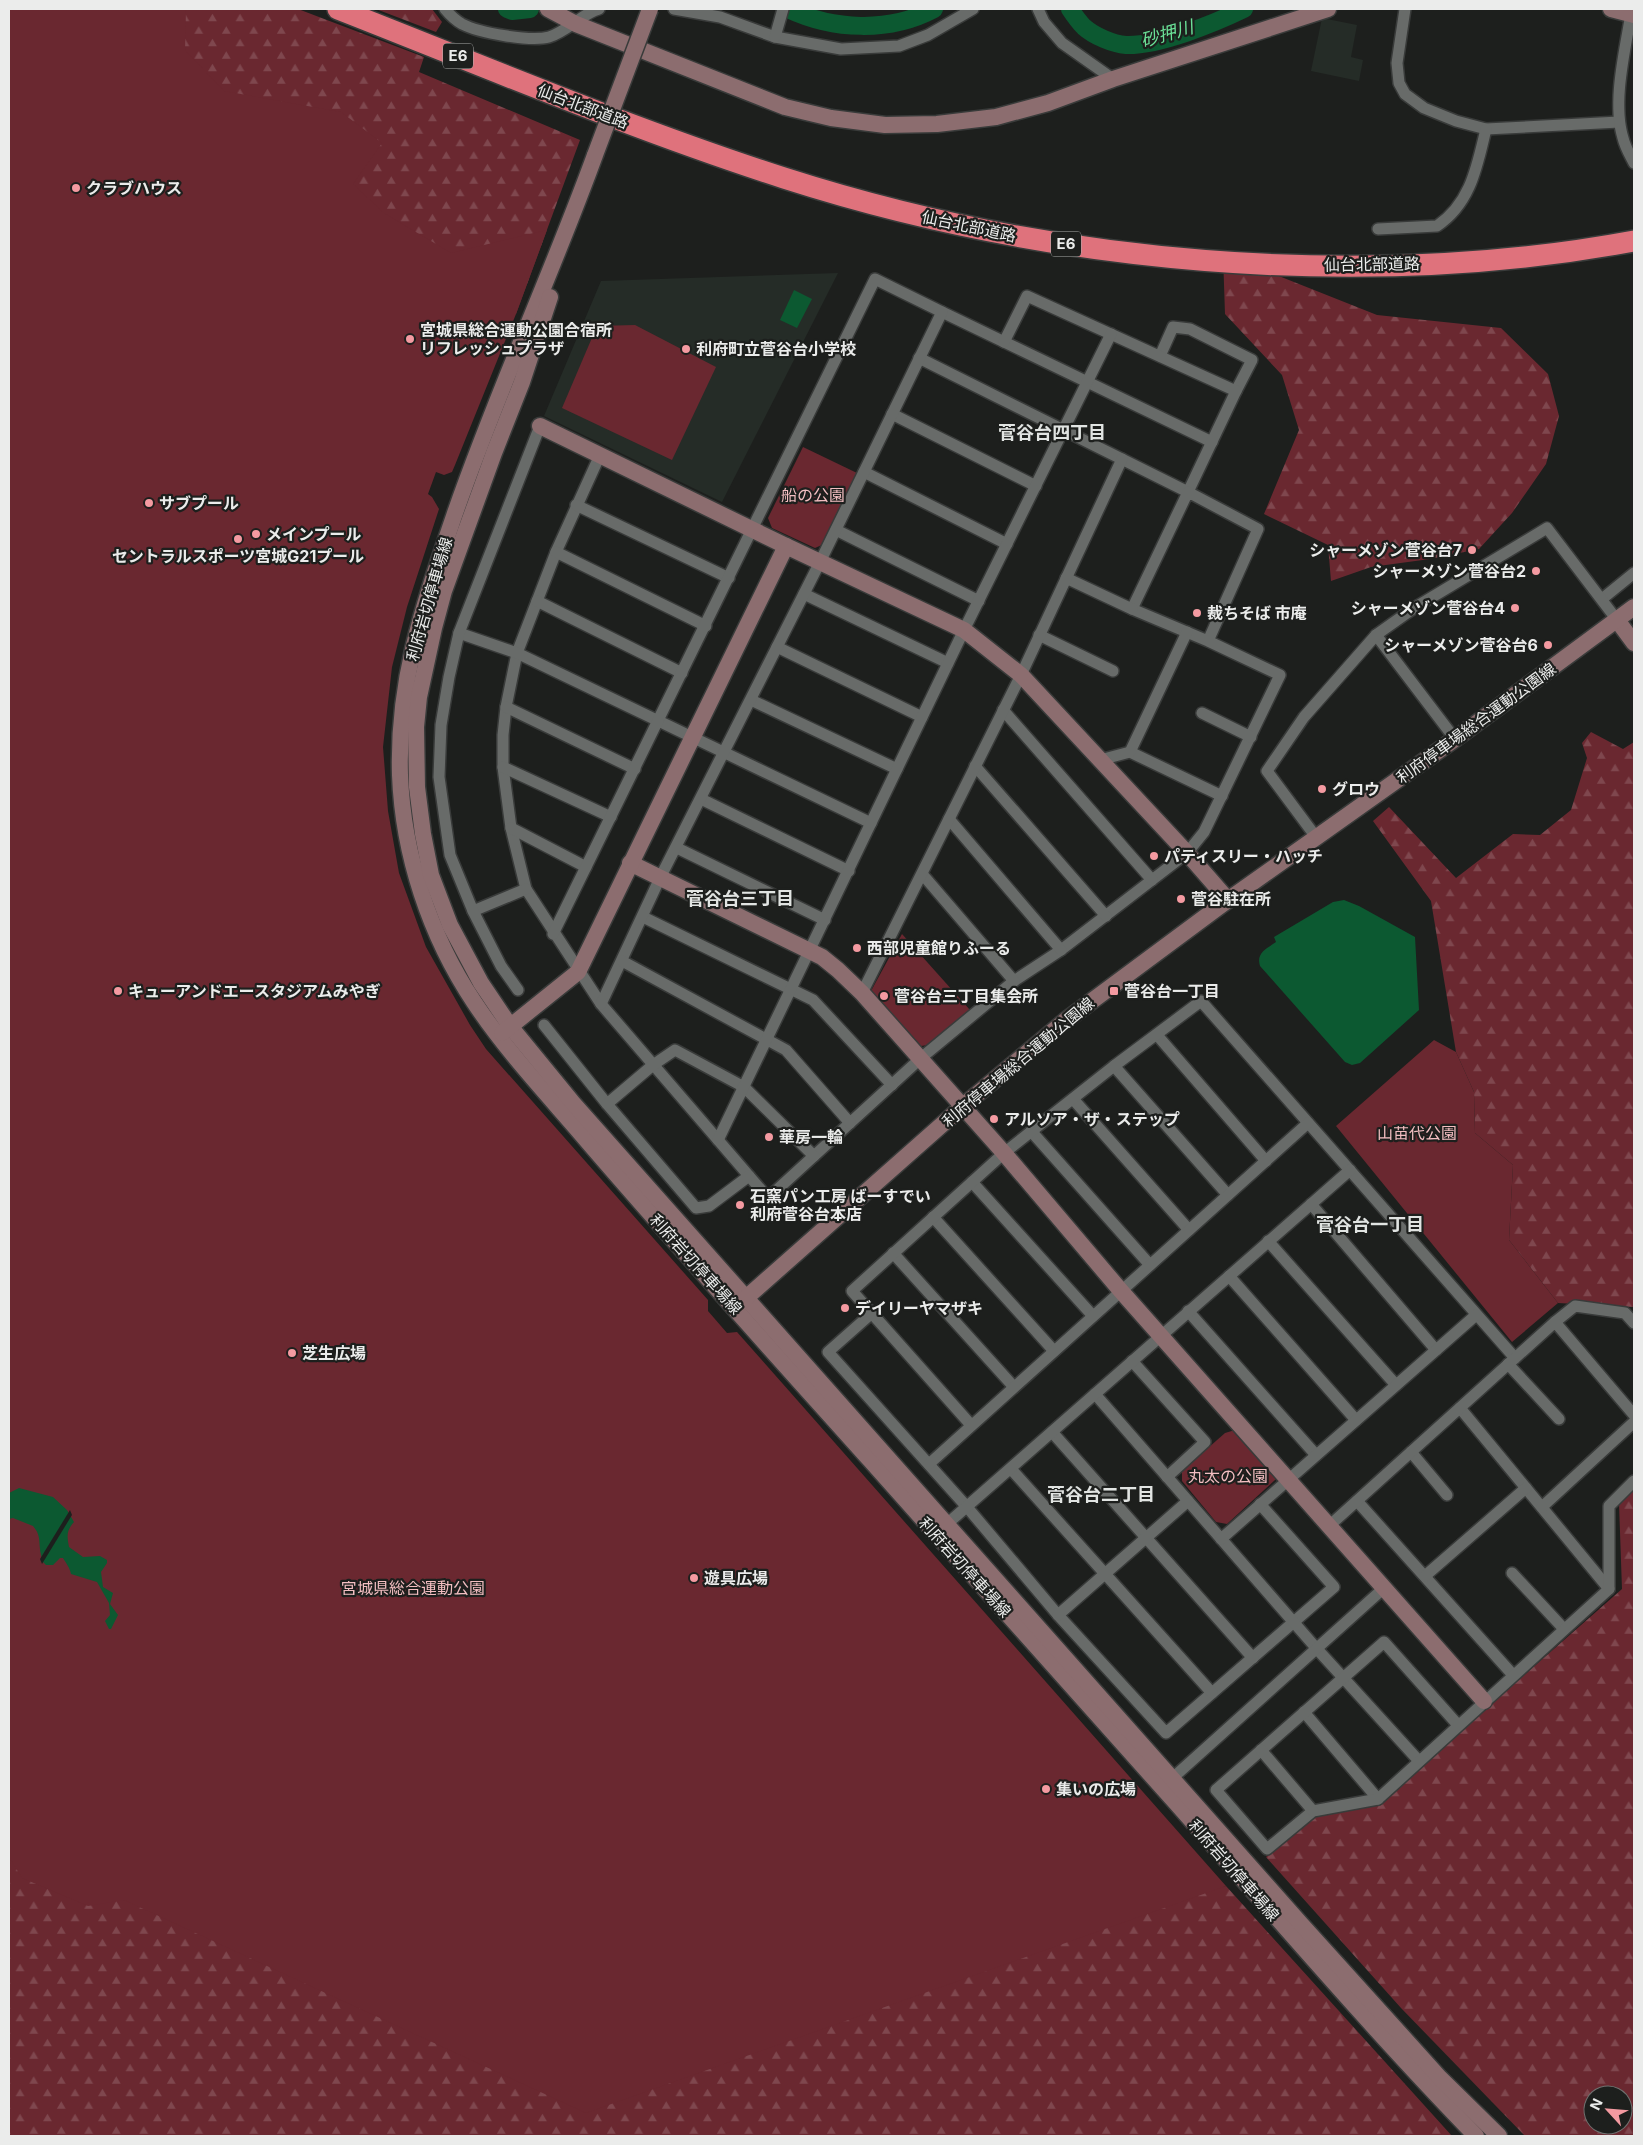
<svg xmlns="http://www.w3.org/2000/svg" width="1643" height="2145" font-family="Inter,'Noto Sans JP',sans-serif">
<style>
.built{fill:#252c27}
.forest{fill:url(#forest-firs);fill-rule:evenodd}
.green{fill:#6a2830}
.water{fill:#0c5931}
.pier{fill:#1d1f1d}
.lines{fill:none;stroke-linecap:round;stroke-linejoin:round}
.river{stroke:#0c5931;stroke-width:18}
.street-casing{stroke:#393b3a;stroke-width:14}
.secondary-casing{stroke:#393b3a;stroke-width:19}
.highway-casing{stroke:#393b3a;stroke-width:24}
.street{stroke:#686b69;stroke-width:11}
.secondary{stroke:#8c6d6f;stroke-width:16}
.highway{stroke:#df727c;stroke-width:21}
.secondary-bridge-casing{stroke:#393b3a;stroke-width:19;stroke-linecap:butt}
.secondary-bridge{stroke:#8c6d6f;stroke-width:16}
.poi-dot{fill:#f49aa1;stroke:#1d1f1d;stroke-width:2}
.labels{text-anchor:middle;stroke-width:4.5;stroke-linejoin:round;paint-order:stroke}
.shield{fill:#1d1f1d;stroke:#adaead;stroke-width:1}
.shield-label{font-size:15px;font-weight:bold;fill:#ebeceb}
.street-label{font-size:16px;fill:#ebeceb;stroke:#1d1f1d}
.poi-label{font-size:16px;font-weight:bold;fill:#ebeceb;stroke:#1d1f1d;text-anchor:start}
.park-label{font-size:16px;fill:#f3bec1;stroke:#1d1f1d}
.water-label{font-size:18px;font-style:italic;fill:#6be298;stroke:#1d1f1d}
.neighbourhood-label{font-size:18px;font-weight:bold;fill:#e1e4e2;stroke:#1d1f1d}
</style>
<defs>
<pattern id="forest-firs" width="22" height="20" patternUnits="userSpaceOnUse" patternTransform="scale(1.25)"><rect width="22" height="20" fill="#6a2830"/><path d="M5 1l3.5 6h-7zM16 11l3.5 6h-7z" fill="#7f474e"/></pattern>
</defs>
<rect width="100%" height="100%" fill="#1d1f1d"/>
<g class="built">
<path d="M1322 18 1357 25 1351 57 1363 60 1359 81 1311 71Z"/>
<path d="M838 273 722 502 544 416 601 281Z"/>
</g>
<g class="forest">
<path d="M9 9H298L424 57 419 72 580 140 516 314Z"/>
<path d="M376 9H432L442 22 436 32Z"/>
<path d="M1223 254 1377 315 1501 328 1548 374 1559 416 1546 464 1512 513 1479 549 1430 559 1371 567 1331 581 1328 545 1264 514 1299 430 1282 375 1225 314Z"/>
<path d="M1591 732 1623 749 1634 742V1307L1558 1303 1509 1240 1513 1165 1475 1133 1474 1092 1456 1052 1431 901 1373 821 1389 807 1456 878 1513 834 1540 835 1571 810 1587 758 1582 743Z"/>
<path d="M9 1345 1146 1900 1226 1886 1452 2136H9Z"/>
<path d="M1634 1488V2136H1525L1401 2008 1266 1857 1315 1817 1379 1803 1622 1589 1619 1503ZM1593 2095H1623V2125H1593Z"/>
</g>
<g class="green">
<path d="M9 9H186L185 50 224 91 341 112 382 143 353 184 384 213 451 253 547 230 516 314 455 465 452 472 444 475 436 472 428 494 432 497 439 509 407 607 392 667 383 747 388 811 399 873 426 947 470 1025 486 1049 708 1300V1311L727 1333 737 1332 1226 1886 586 2113 124 1900 88 1906 22 1878 9 1857Z"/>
<path d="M635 325 716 367 672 460 562 408 597 326Z"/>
<path d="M803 447 857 473 824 544 815 548 772 528 768 518Z"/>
<path d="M902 934 970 1010 928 1045 921 1046 871 991Z"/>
<path d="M1434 1040 1456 1052 1474 1092 1475 1133 1513 1165 1509 1240 1558 1303 1512 1342 1336 1126Z"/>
<path d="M1235 1430 1274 1471 1276 1479 1227 1524 1216 1522 1182 1481V1471L1225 1433Z"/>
</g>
<g class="water">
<path d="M794 290 812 299 797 328 780 320Z"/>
<path d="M1344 900 1359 906 1415 937 1419 1010 1360 1063 1352 1065 1345 1062 1260 966C1256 953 1266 949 1276 942L1274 937 1333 902Z"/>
<path d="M19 1488 53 1497 67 1510 74 1522C66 1531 67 1536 69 1547L83 1557 100 1556 107 1560V1563L101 1572 103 1587 113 1593 110 1604 118 1615 111 1629H109L105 1621 110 1615 109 1603 97 1582 71 1574C70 1568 66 1563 63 1558H60L53 1565H46L42 1561C42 1556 40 1553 40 1549 39 1539 40 1534 33 1526L13 1518 9 1519V1493Z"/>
</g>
<path class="pier" d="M70 1510 72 1515 42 1564 40 1559Z"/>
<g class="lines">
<g class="river">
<path d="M507 9 512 11 530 9"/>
<path d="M788 9C833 30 889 33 934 9"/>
<path d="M1070 9C1074 15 1079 22 1084 27 1094 36 1113 44 1126 45 1159 46 1215 23 1244 9"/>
</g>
<g class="street-casing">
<g id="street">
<path d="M445 9C450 15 455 20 462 24 479 33 531 42 549 37 566 32 585 12 599 9"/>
<path d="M674 9 720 17 775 37 841 49 899 46 928 35 973 9"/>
<path d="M1038 9 1044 22 1062 43 1113 79"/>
<path d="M1405 9 1397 63 1399 83 1405 94 1424 108 1456 121 1486 129 1619 122"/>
<path d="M1631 14C1625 50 1612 103 1623 138 1625 147 1630 155 1634 163"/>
<path d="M775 37 783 9"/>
<path d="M1378 229 1437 226C1471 203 1477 166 1486 129"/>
<path d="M942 312 1212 442"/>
<path d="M1160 356 1173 327 1190 329 1252 360 1236 391"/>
<path d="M919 358 1188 492 1236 391 1027 296 1004 342"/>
<path d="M892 414 1036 486"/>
<path d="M600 455 556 552 517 653 506 707 503 735V767L511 828 526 889 601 1004 768 1198 921 1058 1014 981 1061 950 1187 853 1204 832 1280 675 1208 641 1132 609 1188 492 1258 529 1208 641"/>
<path d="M864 472 1007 544"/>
<path d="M576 505 729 578"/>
<path d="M836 530 979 601"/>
<path d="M556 552 706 626"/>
<path d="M1066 578 1132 609"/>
<path d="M804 594 948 663"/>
<path d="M1602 599 1634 573"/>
<path d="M537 601 682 673"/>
<path d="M459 633 517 653 871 823"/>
<path d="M1039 635 1113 671"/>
<path d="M1376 635 1455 739"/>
<path d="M777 647 922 717"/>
<path d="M751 700 897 769"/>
<path d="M506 707 635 769"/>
<path d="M1003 710 1152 880"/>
<path d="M1202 713 1251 737"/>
<path d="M1130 752 1222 796"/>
<path d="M1100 760 1130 752 1187 632"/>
<path d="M975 766 1106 916"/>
<path d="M503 767 611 817"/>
<path d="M701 799 849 871"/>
<path d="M949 819 1061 950"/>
<path d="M511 828 586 867"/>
<path d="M1316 837 1267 771 1304 717 1376 635 1414 608 1547 528 1617 620"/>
<path d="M677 848 825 920"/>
<path d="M923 875 1014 981"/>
<path d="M473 911 526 889"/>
<path d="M643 917 813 1000 892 1085"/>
<path d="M553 934 875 279 942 312 820 562 660 878 601 1004"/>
<path d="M622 961 786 1050 850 1123"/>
<path d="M518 990 501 966 473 911 450 855 439 777 441 725 449 677 459 633 540 426"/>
<path d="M862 993 1021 675 1122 459"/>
<path d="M544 1025 607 1104 696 1208 709 1206 749 1176"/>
<path d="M1157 1035 1266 1161"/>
<path d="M1114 1066 1228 1195"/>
<path d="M1073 1099 1189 1230"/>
<path d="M607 1104 653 1065 675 1050 744 1087 814 1156"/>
<path d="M1031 1131 1150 1265"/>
<path d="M718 1140 964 630 1111 334"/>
<path d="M972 1182 1093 1316"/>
<path d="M1311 1204 1436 1350"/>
<path d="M933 1217 1054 1351"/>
<path d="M1268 1241 1396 1385"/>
<path d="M893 1253 1014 1387"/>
<path d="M1229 1276 1356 1420"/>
<path d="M1188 1311 1316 1455"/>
<path d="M872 1313 828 1352 967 1507 1058 1615 1166 1733 1334 1587 1260 1504"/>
<path d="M1555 1322 1575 1306 1625 1313 1634 1323"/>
<path d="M1132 1361 1205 1442 1167 1477"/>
<path d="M1508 1364 1559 1419"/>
<path d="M1095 1394 1317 1649 1419 1761"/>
<path d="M1460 1408 1609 1589"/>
<path d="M971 1425 852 1291 1004 1153 1114 1066 1201 1001 1515 1358"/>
<path d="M1052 1432 1253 1658"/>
<path d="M1411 1452 1447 1495"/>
<path d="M929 1464 1308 1123"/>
<path d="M1011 1469 1212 1693"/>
<path d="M1357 1501 1513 1675"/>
<path d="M1542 1507 1634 1422"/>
<path d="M947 1524 1350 1170"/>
<path d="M1329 1526 1555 1322 1634 1415"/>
<path d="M1221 1539 1476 1315"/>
<path d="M1512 1573 1564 1629"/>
<path d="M1425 1576 1526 1488"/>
<path d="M1058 1615 1188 1501"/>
<path d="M1304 1712 1378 1799"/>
<path d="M1458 1725 1384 1642 1216 1790 1267 1849 1313 1811 1378 1799 1609 1589V1506L1634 1481"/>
<path d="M1261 1750 1313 1811"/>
<path d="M1167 1783 1384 1588"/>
</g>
</g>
<g class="secondary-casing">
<g id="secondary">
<path d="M548 9 576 24 785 107 831 118 885 125 937 124 996 117 1048 103 1113 79 1328 9"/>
<path d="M1611 9 1634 15"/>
<path d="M595 155C551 276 496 394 454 516 424 604 397 679 400 775 403 855 430 936 474 1002 507 1052 550 1097 589 1143 681 1250 776 1355 870 1460 972 1574 1074 1689 1176 1803 1275 1915 1372 2029 1476 2136"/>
<path d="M550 297 522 382 494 453 444 591 434 628 419 697 416 727 417 787 423 834 431 875 450 925 481 983 510 1026 573 1103 1301 1924 1440 2078 1499 2136"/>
<path d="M540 426 786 546 964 630 1021 675 1187 853 1228 900"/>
<path d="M1617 620 1634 643"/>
<path d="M630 863 822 957 838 970 862 993 1004 1153 1121 1291 1484 1701"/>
<path d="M502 1033 578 972 786 546"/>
<path d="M738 1305 963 1106 1065 1021 1228 900 1455 739 1634 607"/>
</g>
</g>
<g class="highway-casing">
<path id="highway" d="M338 9C486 67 632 129 784 178 1049 263 1359 292 1634 241"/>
</g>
<use href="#street" class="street"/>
<use href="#secondary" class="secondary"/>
<use href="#highway" class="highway"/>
<g class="secondary-bridge-casing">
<path id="secondary-bridge" d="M595 155 650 9"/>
</g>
<use href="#secondary-bridge" class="secondary-bridge"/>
</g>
<g class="poi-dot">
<circle cx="76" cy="188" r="5"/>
<circle cx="410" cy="339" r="5"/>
<circle cx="686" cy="349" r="5"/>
<circle cx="149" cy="503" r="5"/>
<circle cx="256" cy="534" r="5"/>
<circle cx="238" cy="539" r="5"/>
<circle cx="1472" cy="550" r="5"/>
<circle cx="1536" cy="571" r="5"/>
<circle cx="1515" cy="608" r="5"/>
<circle cx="1197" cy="613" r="5"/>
<circle cx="1548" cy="645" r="5"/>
<circle cx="1322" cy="789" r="5"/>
<circle cx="1154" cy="856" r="5"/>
<circle cx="1181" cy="899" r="5"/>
<circle cx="857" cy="948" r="5"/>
<circle cx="118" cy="991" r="5"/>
<rect x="1109" y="986" width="10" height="10" rx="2.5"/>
<circle cx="884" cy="996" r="5"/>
<circle cx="994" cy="1119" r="5"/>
<circle cx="769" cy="1137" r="5"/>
<circle cx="740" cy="1205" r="5"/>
<circle cx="845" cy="1308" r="5"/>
<circle cx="292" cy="1353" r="5"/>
<circle cx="694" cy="1578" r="5"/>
<circle cx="1046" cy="1789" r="5"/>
</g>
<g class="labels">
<g class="shield">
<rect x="443" y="43.5" width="30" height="25" rx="4"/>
<rect x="1051" y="231.5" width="30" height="25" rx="4"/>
</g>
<g class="shield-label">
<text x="458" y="61">E6</text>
<text x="1066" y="249">E6</text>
</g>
<g class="street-label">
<text transform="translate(583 106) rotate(21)" y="6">仙台北部道路</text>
<text transform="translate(969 226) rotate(12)" y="6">仙台北部道路</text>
<text transform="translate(1372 264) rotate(-1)" y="6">仙台北部道路</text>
<text transform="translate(429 599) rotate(-74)" y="6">利府岩切停車場線</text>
<text transform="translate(1476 723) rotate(-36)" y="6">利府停車場総合運動公園線</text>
<text transform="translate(1018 1062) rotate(-40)" y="6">利府停車場総合運動公園線</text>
<text transform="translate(696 1264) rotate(48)" y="6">利府岩切停車場線</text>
<text transform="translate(965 1567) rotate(48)" y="6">利府岩切停車場線</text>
<text transform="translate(1234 1870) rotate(49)" y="6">利府岩切停車場線</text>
</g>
<g class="poi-label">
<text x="86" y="194">クラブハウス</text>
<text x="420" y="336">宮城県総合運動公園合宿所<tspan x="420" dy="18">リフレッシュプラザ</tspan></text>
<text x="696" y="355">利府町立菅谷台小学校</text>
<text x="159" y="509">サブプール</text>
<text x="266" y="540">メインプール</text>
<text x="1462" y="556" text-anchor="end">シャーメゾン菅谷台7</text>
<text x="238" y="562" text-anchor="middle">セントラルスポーツ宮城G21プール</text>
<text x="1526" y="577" text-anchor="end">シャーメゾン菅谷台2</text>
<text x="1505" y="614" text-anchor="end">シャーメゾン菅谷台4</text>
<text x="1207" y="619">裁ちそば 市庵</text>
<text x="1538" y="651" text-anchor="end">シャーメゾン菅谷台6</text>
<text x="1332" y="795">グロウ</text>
<text x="1164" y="862">パティスリー・ハッチ</text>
<text x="1191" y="905">菅谷駐在所</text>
<text x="867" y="954">西部児童館りふーる</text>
<text x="128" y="997">キューアンドエースタジアムみやぎ</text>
<text x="1124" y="997">菅谷台一丁目</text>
<text x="894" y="1002">菅谷台三丁目集会所</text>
<text x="1004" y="1125">アルソア・ザ・ステップ</text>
<text x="779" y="1143">華房一輪</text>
<text x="750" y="1202">石窯パン工房 ばーすでい<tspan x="750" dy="18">利府菅谷台本店</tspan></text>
<text x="855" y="1314">デイリーヤマザキ</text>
<text x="302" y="1359">芝生広場</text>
<text x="704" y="1584">遊具広場</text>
<text x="1056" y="1795">集いの広場</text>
</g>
<g class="park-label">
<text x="813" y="501">船の公園</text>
<text x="1417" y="1139">山苗代公園</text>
<text x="1228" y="1482">丸太の公園</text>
<text x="413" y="1594">宮城県総合運動公園</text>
</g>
<g class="water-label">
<text transform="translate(1167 34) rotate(-16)" y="6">砂押川</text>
</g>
<g class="neighbourhood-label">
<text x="1052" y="439">菅谷台四丁目</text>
<text x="740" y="905">菅谷台三丁目</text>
<text x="1370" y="1231">菅谷台一丁目</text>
<text x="1101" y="1501">菅谷台二丁目</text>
</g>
</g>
<rect width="1643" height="2145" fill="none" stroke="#ebeceb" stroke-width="20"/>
<g transform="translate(1608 2110) rotate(296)"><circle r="24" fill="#1d1f1d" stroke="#6f716f"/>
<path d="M0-4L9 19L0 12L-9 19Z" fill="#f49aa1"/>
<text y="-8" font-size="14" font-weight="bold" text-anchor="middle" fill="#ebeceb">N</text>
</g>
</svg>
